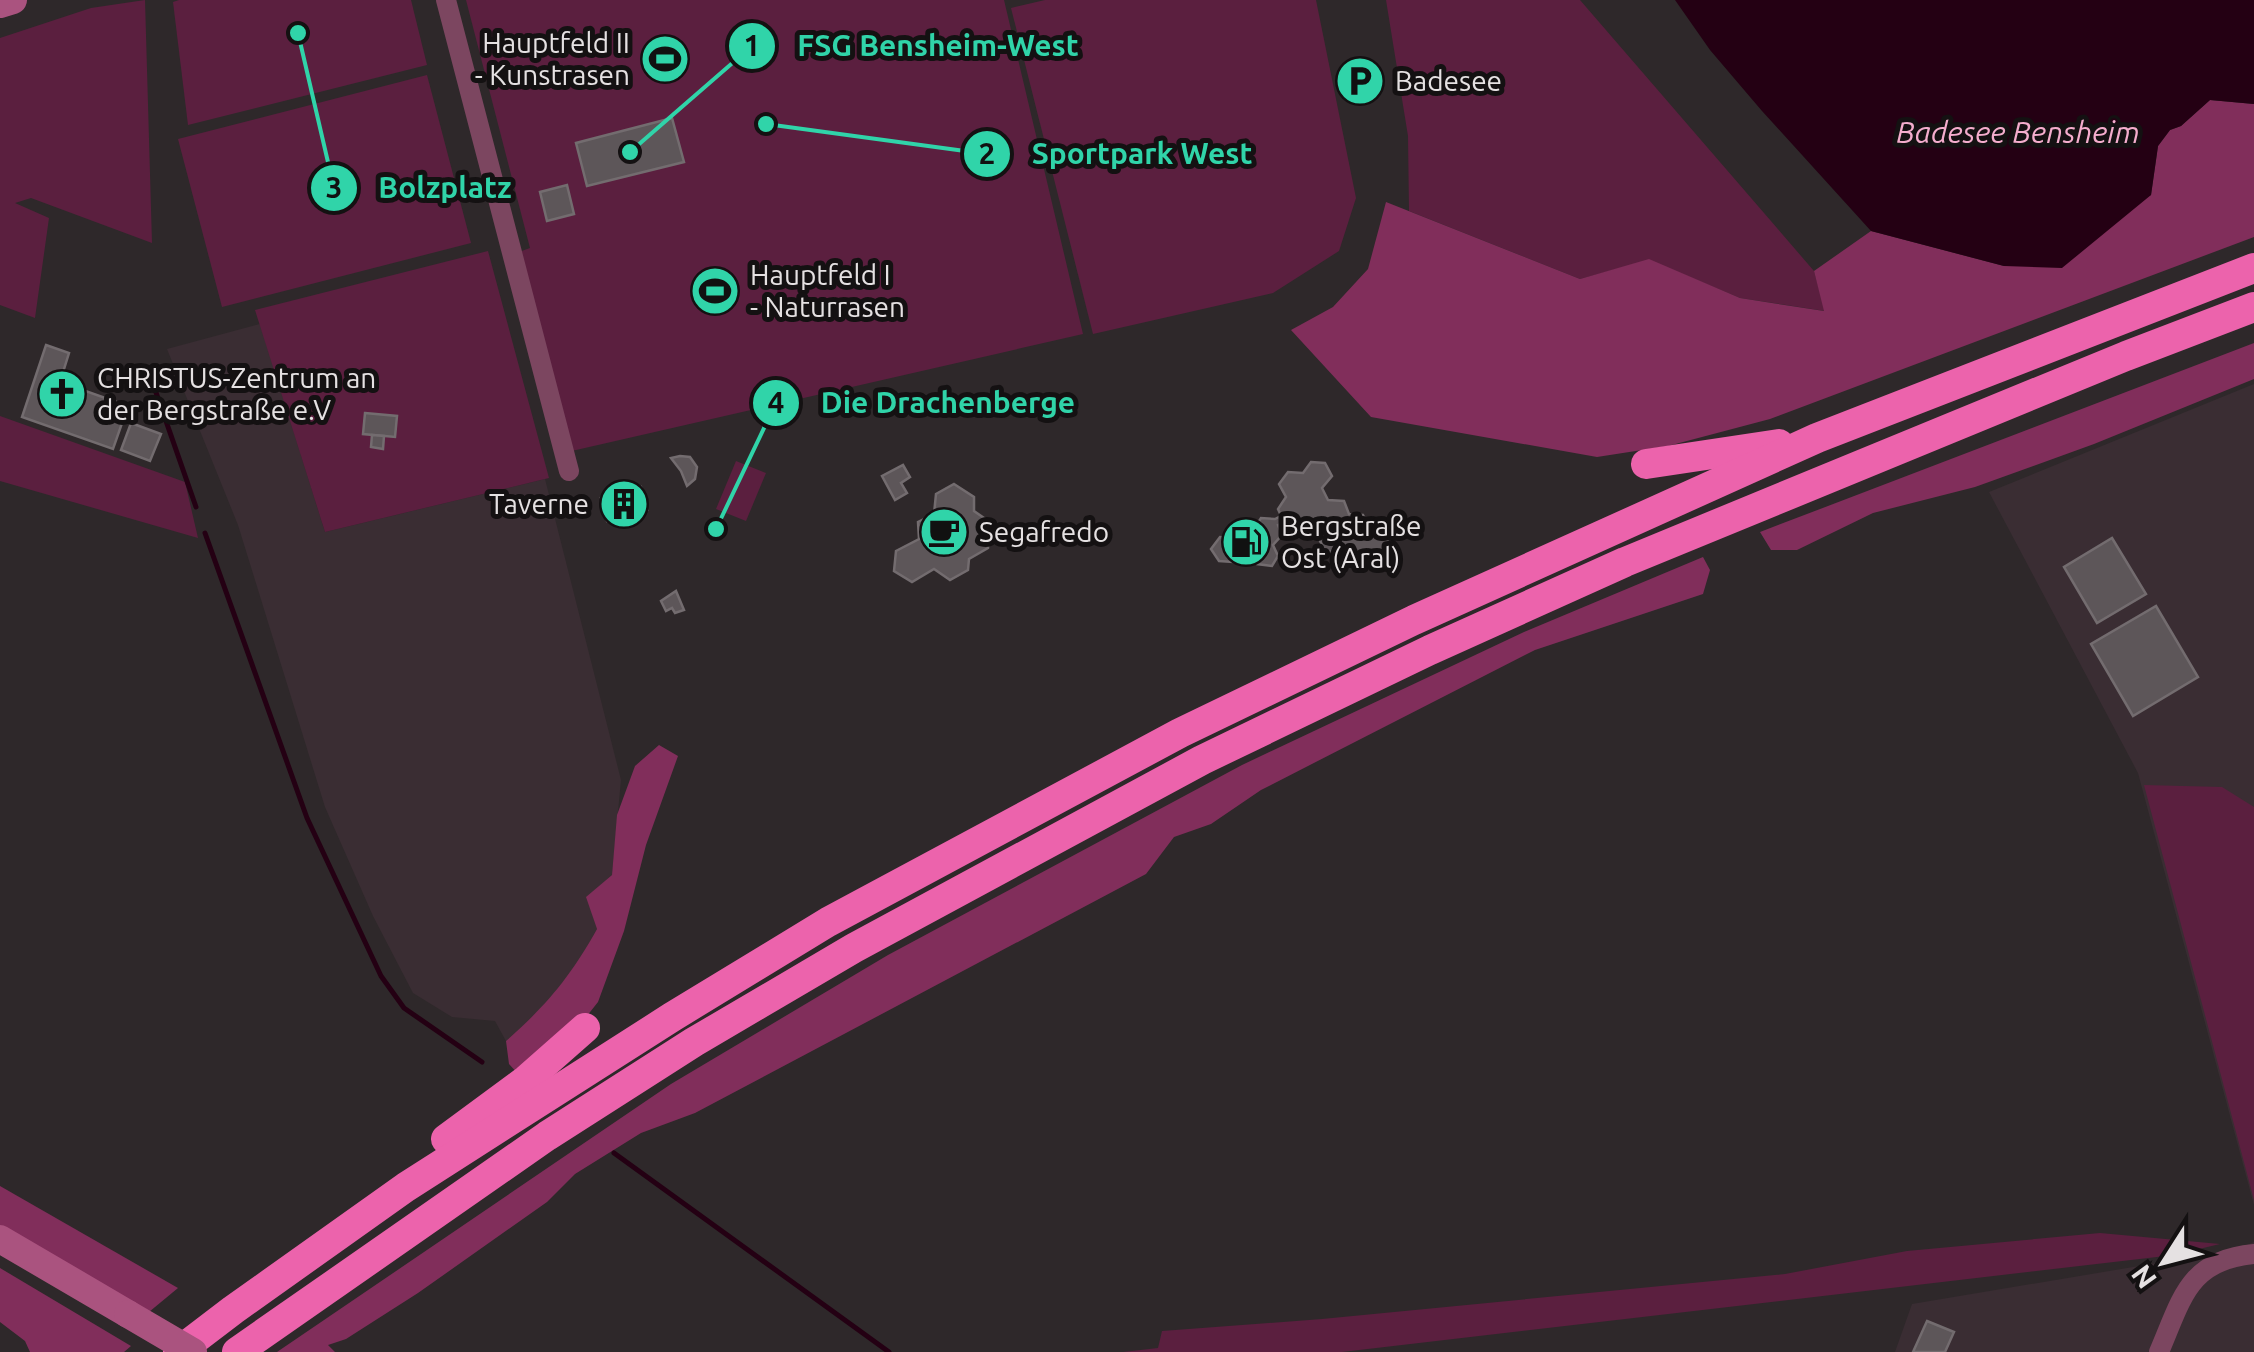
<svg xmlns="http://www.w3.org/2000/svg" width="2254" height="1352" font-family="Ubuntu,sans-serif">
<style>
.built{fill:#3a2d33}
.green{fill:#5b1f3f}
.forest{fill:#812e5b}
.water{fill:#240013}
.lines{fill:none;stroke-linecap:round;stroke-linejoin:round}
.stream{stroke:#240013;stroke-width:5}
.building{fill:#5d5659;stroke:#736c6f;stroke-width:2.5}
.street{stroke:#7c4660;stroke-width:20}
.secondary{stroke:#aa537f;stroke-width:28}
.highway{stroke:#ec63ac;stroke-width:30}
.secondary-bridge{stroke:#aa537f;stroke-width:28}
.labels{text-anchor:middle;stroke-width:10;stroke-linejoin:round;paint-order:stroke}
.poi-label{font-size:28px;fill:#e5e1e2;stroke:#141112;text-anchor:start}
.water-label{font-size:30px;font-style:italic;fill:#f4adcd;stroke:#141112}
.leader{fill:none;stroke:#30d4a9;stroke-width:4}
.callout-dot{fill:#30d4a9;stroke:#141112;stroke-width:4}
.mark-label{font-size:30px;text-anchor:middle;font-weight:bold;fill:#111}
.callout-label{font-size:30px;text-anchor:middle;font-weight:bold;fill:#30d4a9;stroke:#141112;stroke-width:10;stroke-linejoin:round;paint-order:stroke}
</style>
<rect width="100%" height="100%" fill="#2e282a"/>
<g class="built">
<path d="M260 324 325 532 545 479 621 780 612 875 587 897 597 929 578 964 540 1011 506 1041 495 1021 452 1017 413 993 373 916 325 807 238 525 167 349Z"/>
<path d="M2254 384V1205L2138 773 1989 492Z"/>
<path d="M2254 1242V1352H1895L1912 1304 2163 1262 2225 1254Z"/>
</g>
<g class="green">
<path d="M145 0 152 243 31 198 15 203 49 218 35 318 0 305V38L91 8Z"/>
<path d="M179 0H411L427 65 188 125 173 2Z"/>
<path d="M466 0H1004L1083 334 563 453 516 253 530 248Z"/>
<path d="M1045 0H1316L1356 198 1339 251 1273 293 1093 334 1011 8Z"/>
<path d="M1386 0H1580L1814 271 1825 311 1740 298 1649 260 1580 279 1409 211 1408 136Z"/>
<path d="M427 75 471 243 222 307 178 139Z"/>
<path d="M488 251 549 478 325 532 255 310Z"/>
<path d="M0 416 185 482 198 538 0 481Z"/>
<path d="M736 461 766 473 746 521 716 509Z"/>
<path d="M2144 785 2222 787 2254 807V1200Z"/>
<path d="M2100 1233 2220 1244 2174 1255 1342 1352H1123L1158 1348 1162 1331 1322 1319 1785 1274 1907 1251Z"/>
</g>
<g class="forest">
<path d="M2210 100 2254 104V237L1770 419 1668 446 1597 457 1371 417 1291 330 1333 307 1368 269 1386 202 1580 279 1649 259 1740 298 1824 311 1814 271 1871 231 2004 266 2151 195 2158 146 2170 130 2181 126Z"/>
<path d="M2254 343V379L2094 444 1975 487 1873 513 1797 550H1771L1760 532Z"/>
<path d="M1703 557 1710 570 1703 594 1535 650 1261 790 1211 824 1174 837 1146 874 695 1113 641 1133 575 1174 547 1202 418 1293 346 1339 328 1345 335 1352H277L671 1084 888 955 1242 765 1524 632Z"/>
<path d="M659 745 678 756 646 845 624 931 598 1002 564 1045 519 1075 509 1064 506 1041C546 1006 571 976 597 929L586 897 612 875 617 815 635 766Z"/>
<path d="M0 1186 178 1288 149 1312 0 1225Z"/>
<path d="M0 1268 131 1346 124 1352H30L25 1341 0 1322Z"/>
</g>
<path class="water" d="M1675 0H2254V104L2210 100 2181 126 2170 130 2158 146 2151 195 2062 268 2004 266 1871 231 1762 111 1710 50Z"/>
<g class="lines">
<g class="stream">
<path d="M152 381 196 507"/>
<path d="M205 533 307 818 381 976 404 1008 482 1062"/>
<path d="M614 1153 889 1352"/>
</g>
</g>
<g class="building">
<path d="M672 118 684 162 587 186 576 143Z"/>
<path d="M567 185 574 214 547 221 540 192Z"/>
<path d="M46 345 69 353 60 382 128 406 113 449 22 417Z"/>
<path d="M365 413 397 416 395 437 363 434Z"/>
<path d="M131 423 161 434 150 461 121 450Z"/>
<path d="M372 435 384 436 383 449 371 447Z"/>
<path d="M680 456 690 457 697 467 695 479 687 486 681 471 671 458Z"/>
<path d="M1311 462 1325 463 1332 476 1322 488 1328 500 1344 501 1349 514 1363 515 1369 528 1384 531 1389 545 1382 555 1371 553 1365 556 1360 565 1346 564 1339 552 1325 551 1318 537H1304L1299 523 1284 522 1278 509 1286 497 1279 484 1288 472 1303 473Z"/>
<path d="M903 465 910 477 901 483 907 493 895 500 882 476Z"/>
<path d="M954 484 974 497V511L990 522 988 548 969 559 968 570 950 580 934 569 912 582 894 571 896 551 919 539 918 522 934 514 936 494Z"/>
<path d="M641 487 647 510 607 521 601 498Z"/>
<path d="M1281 516 1284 522 1278 525 1282 535 1273 545 1278 556 1272 566 1257 564 1251 553H1239L1233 562 1219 561 1211 549 1220 537 1233 538 1240 527 1254 529 1261 518 1275 519Z"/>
<path d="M2112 538 2146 594 2097 623 2064 567Z"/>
<path d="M676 591 684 610 675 613 672 608 666 611 661 601Z"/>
<path d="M2156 606 2198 677 2133 716 2091 644Z"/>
<path d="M1927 1321 1954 1332 1945 1352H1913Z"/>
</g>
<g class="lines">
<g class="street">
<path d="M446 0 569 471"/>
<path d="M2159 1352C2182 1299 2188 1260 2254 1254"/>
</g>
<g class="secondary">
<path d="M0 4 13 0"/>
<path d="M0 1239 128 1314"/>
</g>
<g class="highway">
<path d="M1646 464 1779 444"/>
<path d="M446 1139 526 1080 585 1028"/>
<path d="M178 1352 233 1310 406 1187 672 1017 828 922 1180 733 1414 620 1817 438 2254 268"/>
<path d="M237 1352 547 1136 694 1042 854 948 1202 760 1430 650 1625 562 2126 356 2254 307"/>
</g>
<path class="secondary-bridge" d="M128 1314 193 1352"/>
</g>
<defs>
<g id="stadium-disc" transform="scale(2.5)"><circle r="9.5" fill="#30d4a9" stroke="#141112"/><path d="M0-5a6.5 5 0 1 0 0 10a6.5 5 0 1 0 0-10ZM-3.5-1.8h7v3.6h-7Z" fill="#111"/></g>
<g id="parking-disc" transform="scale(2.5)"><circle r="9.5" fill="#30d4a9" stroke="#141112"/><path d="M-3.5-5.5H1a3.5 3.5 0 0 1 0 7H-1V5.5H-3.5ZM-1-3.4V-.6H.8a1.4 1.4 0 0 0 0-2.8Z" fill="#111"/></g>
<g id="church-disc" transform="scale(2.5)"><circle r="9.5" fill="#30d4a9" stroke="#141112"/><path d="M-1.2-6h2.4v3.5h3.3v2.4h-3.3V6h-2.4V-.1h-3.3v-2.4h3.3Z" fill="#111"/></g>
<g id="building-disc" transform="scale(2.5)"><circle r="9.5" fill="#30d4a9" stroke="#141112"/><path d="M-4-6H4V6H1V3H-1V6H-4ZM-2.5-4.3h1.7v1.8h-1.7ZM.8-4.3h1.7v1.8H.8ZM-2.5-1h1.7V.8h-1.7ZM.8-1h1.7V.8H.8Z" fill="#111"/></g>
<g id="cafe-disc" transform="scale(2.5)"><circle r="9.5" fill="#30d4a9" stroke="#141112"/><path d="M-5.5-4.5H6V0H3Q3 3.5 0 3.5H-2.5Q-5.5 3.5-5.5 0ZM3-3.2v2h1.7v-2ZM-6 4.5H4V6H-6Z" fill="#111"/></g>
<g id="fuel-disc" transform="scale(2.5)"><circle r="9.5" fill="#30d4a9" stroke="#141112"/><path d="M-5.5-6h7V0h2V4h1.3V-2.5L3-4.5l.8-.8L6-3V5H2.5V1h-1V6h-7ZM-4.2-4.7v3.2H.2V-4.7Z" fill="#111"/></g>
</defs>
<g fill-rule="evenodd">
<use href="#stadium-disc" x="665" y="59"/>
<use href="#parking-disc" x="1360" y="81"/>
<use href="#stadium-disc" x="715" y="291"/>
<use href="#church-disc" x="62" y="394"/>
<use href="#building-disc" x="624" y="504"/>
<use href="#cafe-disc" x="944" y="532"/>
<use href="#fuel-disc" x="1246" y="542"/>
</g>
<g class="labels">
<g class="poi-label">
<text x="630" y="53" text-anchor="end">Hauptfeld II<tspan x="630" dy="32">- Kunstrasen</tspan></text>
<text x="1395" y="91">Badesee</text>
<text x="750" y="285">Hauptfeld I<tspan x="750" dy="32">- Naturrasen</tspan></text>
<text x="97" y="388">CHRISTUS-Zentrum an<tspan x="97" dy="32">der Bergstraße e.V</tspan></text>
<text x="589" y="514" text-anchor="end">Taverne</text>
<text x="1281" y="536">Bergstraße<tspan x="1281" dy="32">Ost (Aral)</tspan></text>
<text x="979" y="542">Segafredo</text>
</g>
<g class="water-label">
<text x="2018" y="143">Badesee Bensheim</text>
</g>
</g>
<path class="leader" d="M630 152L752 46M766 124L987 154M298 33L334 188M716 529L776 403"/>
<g class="callout-dot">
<circle cx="630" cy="152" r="10"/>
<circle cx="766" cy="124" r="10"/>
<circle cx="298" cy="33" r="10"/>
<circle cx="716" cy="529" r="10"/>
<circle cx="752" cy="46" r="25"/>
<circle cx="987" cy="154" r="25"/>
<circle cx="334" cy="188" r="25"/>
<circle cx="776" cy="403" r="25"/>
</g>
<g class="mark-label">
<text x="752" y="56">1</text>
<text x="987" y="164">2</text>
<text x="334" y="198">3</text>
<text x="776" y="413">4</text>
</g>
<g class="callout-label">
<text x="938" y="56">FSG Bensheim-West</text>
<text x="1142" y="164">Sportpark West</text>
<text x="445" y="198">Bolzplatz</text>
<text x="948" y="413">Die Drachenberge</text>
</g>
<g transform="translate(2164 1262) rotate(234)" stroke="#141112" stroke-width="8" paint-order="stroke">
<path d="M0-8L18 38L0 25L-18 38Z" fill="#e5e1e2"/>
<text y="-15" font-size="28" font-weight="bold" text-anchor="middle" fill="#e5e1e2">N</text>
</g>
</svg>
